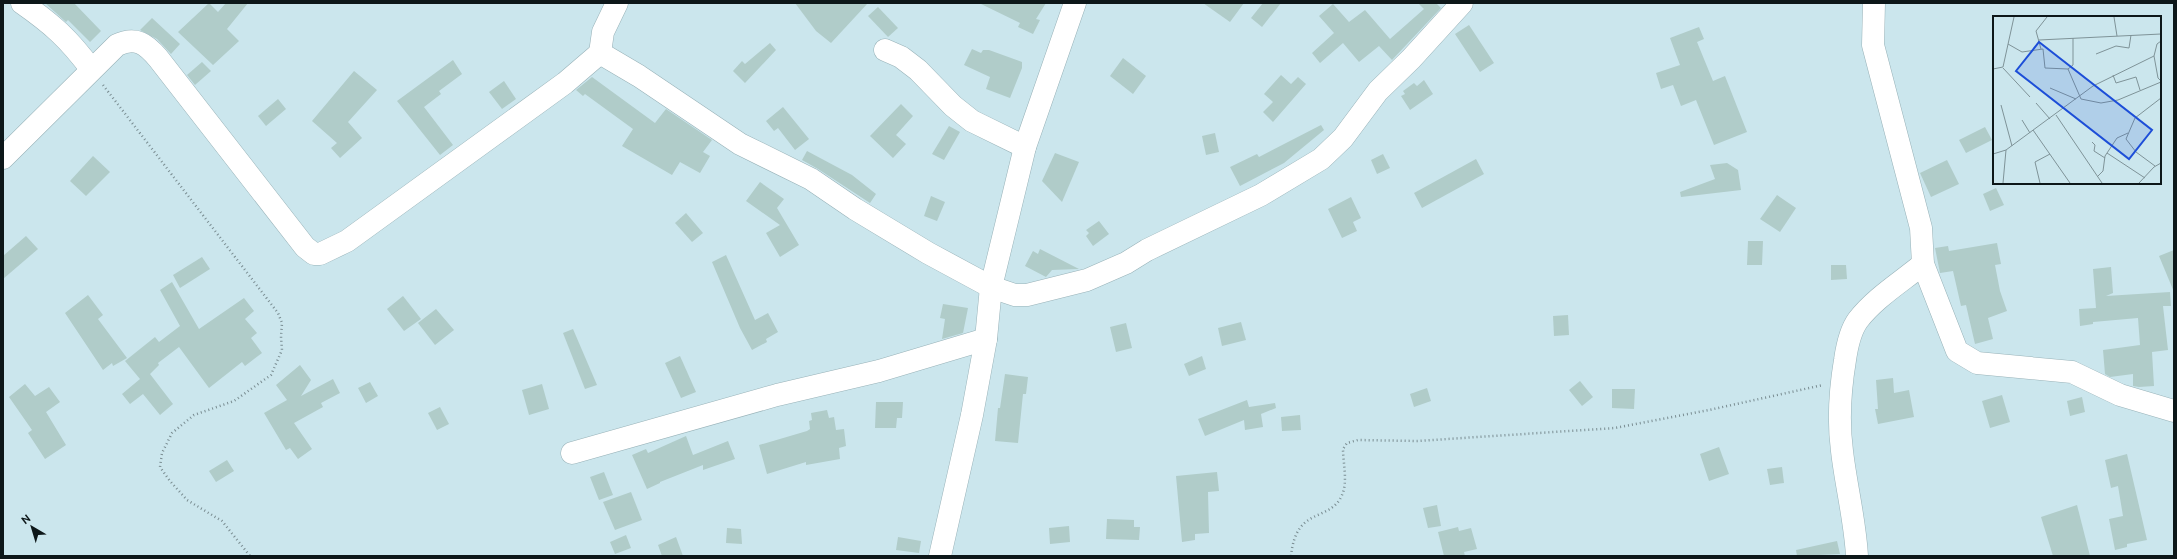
<svg xmlns="http://www.w3.org/2000/svg" width="2177" height="559" font-family="Ubuntu,sans-serif">
	<style>
		.building { fill: #b0ccc9 }
		.lines { fill: none; stroke-linecap: round; stroke-linejoin: round }
		.minor-casing { stroke: #98b2b8; stroke-width: 23 }
		.path { stroke: #7a8d92; stroke-width: 2.5; stroke-dasharray: 1 3; stroke-linecap: butt }
		.minor { stroke: #fff; stroke-width: 22 }
		.inset-road { fill: none; stroke: #7f9398; stroke-width: 1 }
		.view { fill: #1d4ed8; fill-opacity: 0.15; stroke: #1d4ed8; stroke-width: 2 }
		.inset-edge { fill: none; stroke: #0d1719; stroke-width: 2 }
	</style>
	<rect width="100%" height="100%" fill="#cbe6ed"/>
	<g class="building">
		<polygon points="45,3 74,3 101,31 90,42 68,20 66,22"/>
		<polygon points="209,3 218,12 226,3 248,3 227,29 239,41 213,65 178,32"/>
		<polygon points="795,3 868,3 831,43 816,31"/>
		<polygon points="979,3 1046,3 1036,19 1040,20 1033,34 1018,27 1020,23"/>
		<polygon points="1203,3 1244,3 1230,22"/>
		<polygon points="1263,3 1281,3 1262,27 1251,18"/>
		<polygon points="1418,3 1436,3 1441,8 1392,60 1379,46 1359,62 1343,43 1320,63 1312,53 1334,33 1319,16 1333,4 1349,22 1365,10 1390,39 1424,9"/>
		<polygon points="878,7 898,28 888,37 868,16"/>
		<polygon points="152,18 180,44 171,54 157,39 140,30"/>
		<polygon points="1469,25 1494,63 1480,72 1455,34"/>
		<polygon points="1699,27 1704,39 1697,42 1713,81 1725,76 1747,132 1714,145 1696,100 1681,106 1673,85 1661,89 1656,73 1680,65 1670,38"/>
		<polygon points="770,43 776,50 745,83 733,71 742,61 745,64"/>
		<polygon points="972,49 981,53 983,50 989,50 1022,62 1022,68 1010,98 986,89 990,77 964,65"/>
		<polygon points="1123,58 1146,76 1133,94 1110,76"/>
		<polygon points="453,60 462,74 439,91 441,94 424,107 453,145 440,155 397,101"/>
		<polygon points="202,62 211,71 195,85 187,75"/>
		<polygon points="354,71 377,90 348,122 362,138 340,158 331,148 337,143 312,121"/>
		<polygon points="1281,75 1291,84 1298,77 1306,84 1273,122 1263,112 1273,102 1264,94"/>
		<polygon points="592,77 655,123 666,109 712,140 703,152 710,156 700,173 680,162 672,175 622,146 633,129 585,94 583,96 576,90"/>
		<polygon points="1424,80 1433,94 1410,110 1401,96 1405,94 1403,91 1414,83 1417,86"/>
		<polygon points="504,81 516,99 502,109 489,92"/>
		<polygon points="278,99 286,109 266,126 258,116"/>
		<polygon points="901,104 913,116 896,135 906,144 893,158 870,136"/>
		<polygon points="783,107 809,139 795,150 778,128 774,131 766,121"/>
		<polygon points="1321,125 1324,130 1284,163 1240,186 1230,167 1257,154 1259,157"/>
		<polygon points="949,126 960,132 944,160 932,154"/>
		<polygon points="1985,127 1992,140 1966,153 1959,140"/>
		<polygon points="1215,133 1219,152 1206,155 1202,136"/>
		<polygon points="807,151 852,175 876,194 870,203 818,169 802,160"/>
		<polygon points="1055,153 1079,162 1062,202 1042,181"/>
		<polygon points="1383,154 1390,168 1377,174 1371,160"/>
		<polygon points="93,156 110,172 86,196 70,181"/>
		<polygon points="1476,159 1484,174 1422,208 1414,193"/>
		<polygon points="1947,160 1959,184 1931,197 1920,173"/>
		<polygon points="1727,163 1738,170 1741,190 1681,197 1680,192 1715,179 1710,165"/>
		<polygon points="760,182 784,199 777,208 799,245 780,257 766,233 780,225 746,201"/>
		<polygon points="1996,188 2004,205 1990,211 1983,194"/>
		<polygon points="1777,195 1796,208 1780,232 1760,219"/>
		<polygon points="931,196 945,202 937,221 924,216"/>
		<polygon points="1351,197 1361,218 1353,222 1357,231 1342,238 1328,209"/>
		<polygon points="686,213 703,233 692,242 675,223"/>
		<polygon points="1099,221 1109,234 1093,246 1086,236 1089,233 1086,230"/>
		<polygon points="26,236 38,249 3,279 3,256"/>
		<polygon points="1748,241 1763,241 1762,265 1747,265"/>
		<polygon points="1997,243 2001,264 1995,265 2000,291 2007,311 1988,318 1993,339 1975,344 1966,305 1961,306 1953,271 1940,273 1935,248 1948,246 1949,251"/>
		<polygon points="1040,249 1079,269 1052,270 1046,277 1025,266 1033,251 1038,254"/>
		<polygon points="2174,250 2174,292 2159,256"/>
		<polygon points="726,255 755,320 768,313 778,332 766,339 767,342 752,350 740,328 712,262"/>
		<polygon points="202,257 210,269 180,288 173,275"/>
		<polygon points="1831,265 1846,265 1847,279 1831,280"/>
		<polygon points="2111,267 2113,293 2106,296 2170,292 2171,306 2163,306 2168,350 2152,352 2154,386 2139,387 2133,386 2133,374 2110,377 2105,374 2103,350 2140,345 2138,318 2093,322 2093,324 2080,326 2079,309 2096,308 2093,269"/>
		<polygon points="172,282 199,329 244,298 254,311 245,319 257,333 251,338 262,353 245,366 242,362 209,388 179,347 158,363 159,365 150,374 173,404 160,415 143,394 130,404 122,394 140,379 125,361 155,337 159,342 180,326 160,290"/>
		<polygon points="88,295 103,315 98,319 127,358 113,366 112,363 103,370 65,313"/>
		<polygon points="403,296 421,319 404,331 387,309"/>
		<polygon points="943,304 968,308 963,333 942,339 945,319 940,318"/>
		<polygon points="436,309 454,330 435,345 418,323"/>
		<polygon points="1568,315 1569,335 1554,336 1553,316"/>
		<polygon points="1241,322 1246,340 1222,346 1218,328"/>
		<polygon points="1126,323 1132,348 1116,352 1110,327"/>
		<polygon points="573,329 597,385 585,389 563,333"/>
		<polygon points="680,356 696,392 681,398 665,363"/>
		<polygon points="1202,356 1206,369 1189,376 1184,364"/>
		<polygon points="300,365 311,380 301,396 333,379 340,393 321,403 323,407 294,423 312,449 298,459 290,448 286,450 264,413 287,400 276,385"/>
		<polygon points="1005,374 1028,377 1026,394 1023,394 1018,443 995,441 998,408 1000,408"/>
		<polygon points="1893,378 1894,393 1909,390 1914,417 1878,424 1875,409 1878,409 1876,380"/>
		<polygon points="1580,381 1593,397 1582,406 1569,390"/>
		<polygon points="370,382 378,396 366,403 358,388"/>
		<polygon points="25,384 35,396 49,387 60,402 46,412 66,445 45,459 28,433 32,430 9,397"/>
		<polygon points="542,384 549,409 529,415 522,390"/>
		<polygon points="1427,388 1431,401 1414,407 1410,394"/>
		<polygon points="1612,389 1635,389 1634,409 1612,408"/>
		<polygon points="2002,395 2010,422 1990,428 1982,401"/>
		<polygon points="2082,397 2085,412 2070,416 2067,401"/>
		<polygon points="1247,400 1249,407 1275,403 1276,408 1261,414 1263,427 1245,430 1244,420 1205,436 1198,419"/>
		<polygon points="876,402 903,402 902,418 897,418 896,428 875,428"/>
		<polygon points="440,407 449,424 437,430 428,413"/>
		<polygon points="827,410 829,418 834,417 836,430 844,429 846,446 839,448 840,459 806,465 806,462 767,474 759,445 807,431 810,429 809,421 812,420 811,413"/>
		<polygon points="1300,415 1301,430 1282,431 1281,417"/>
		<polygon points="686,436 693,455 728,441 735,459 703,470 703,465 660,482 660,483 647,489 632,455 646,449 648,453"/>
		<polygon points="1719,447 1729,474 1709,481 1700,454"/>
		<polygon points="2127,454 2147,540 2127,544 2127,547 2115,550 2109,519 2123,516 2118,486 2111,488 2105,460"/>
		<polygon points="227,460 234,471 216,482 209,471"/>
		<polygon points="1782,467 1784,483 1770,485 1767,469"/>
		<polygon points="604,472 613,495 599,500 590,477"/>
		<polygon points="1217,472 1219,491 1208,492 1209,533 1195,534 1195,540 1182,542 1176,476"/>
		<polygon points="631,492 642,520 615,530 603,502"/>
		<polygon points="1437,505 1441,526 1428,528 1423,508"/>
		<polygon points="2077,505 2090,556 2053,556 2041,517"/>
		<polygon points="1107,519 1134,520 1134,527 1140,527 1139,540 1106,539"/>
		<polygon points="1069,526 1070,542 1050,544 1049,528"/>
		<polygon points="1458,527 1459,531 1471,528 1477,549 1464,552 1465,556 1444,556 1438,532"/>
		<polygon points="727,528 741,529 742,544 726,543"/>
		<polygon points="626,535 631,548 615,554 610,542"/>
		<polygon points="676,537 683,556 662,556 658,545"/>
		<polygon points="898,537 921,541 919,553 896,550"/>
		<polygon points="1837,541 1840,554 1797,556 1796,550"/>
	</g>
	<g class="lines">
		<g class="minor-casing">
			<g id="minor">
				<path d="M 22,3 C 52,24 69,39 91,69"/>
				<polyline points="617,3 603,32 600,53 639,76 740,144 811,179 855,209 928,253 991,287 1015,295 1027,295 1087,280 1126,263 1147,250 1261,195 1321,159 1343,138 1378,91 1411,59 1462,3"/>
				<polyline points="1874,3 1873,45 1921,228 1923,264 1957,351 1977,363 2072,372 2120,395 2174,411"/>
				<polyline points="885,50 901,57 918,70 953,106 972,121 1025,147"/>
				<path d="M 3,158 L 117,45 C 136,36 146,44 158,58 L 305,247 L 314,254 L 320,254 L 347,241 L 565,83 L 600,53"/>
				<polyline points="572,453 777,395 879,371 986,339"/>
				<polyline points="940,556 972,415 986,339 991,287 1025,147 1075,3"/>
				<path d="M 1857,556 C 1855,520 1846,486 1842,451 C 1838,421 1840,390 1845,360 C 1847,346 1850,331 1858,320 C 1875,298 1901,282 1923,264"/>
			</g>
		</g>
		<g class="path">
			<polyline points="103,85 278,313 282,323 281,337 282,350 271,375 234,401 194,415 172,433 162,453 160,467 170,481 187,500 222,521 250,556"/>
			<path d="M 1291,556 C 1296,505 1330,523 1342,495 C 1348,482 1343,463 1343,449 L 1347,443 L 1358,440 L 1417,441 L 1615,428 L 1709,410 L 1823,385"/>
		</g>
		<use href="#minor" class="minor"/>
	</g>
	<g transform="translate(1993 16)">
		<rect width="168" height="168" fill="#cbe6ed"/>
		<path class="inset-road" d="M 121,1 L 124,20M 80,22 L 80,49 L 75,53 L 88,83 L 108,87 L 125,84 L 168,66M 46,24 L 168,18M 15,28 L 29,36 L 50,33 L 52,52 L 75,53M 48,33 L 43,15 L 54,1M 103,38 L 123,30 L 136,32 L 138,19M 161,40 L 165,62 L 168,65M 10,52 L 37,81M 0,53 L 10,51 L 21,1M 120,59 L 123,67 L 143,61 L 147,74M 57,72 L 83,83M 43,87 L 57,103M 8,89 L 19,130M 63,99 L 109,167M 29,104 L 37,117M 40,114 L 77,167M 99,126 L 102,129 L 101,135 L 112,142M 114,137 L 152,162M 0,138 L 13,134 L 100,70 L 161,40 L 164,28 L 168,25M 162,150 L 143,136 L 133,123 L 142,102 L 168,82M 104,161 L 110,155 L 112,140 L 124,122 L 135,117M 10,167 L 13,134M 47,167 L 42,146 L 57,138M 146,167 L 161,151 L 168,147"/>
		<path class="view" d="M 46,26 L 159,114 L 136,143 L 23,55 Z"/>
		<rect width="168" height="168" class="inset-edge"/>
	</g>
	<rect width="2177" height="559" fill="none" stroke="#0d1719" stroke-width="8"/>
	<g transform="translate(32 527) rotate(322)" stroke="#cbe6ed" stroke-width="3" paint-order="stroke">
	<path d="M0-3L7 15L0 10L-7 15Z" fill="#0d1719"/>
	<text y="-6" font-size="11" font-weight="bold" text-anchor="middle" fill="#0d1719">N</text>
	</g>
</svg>
